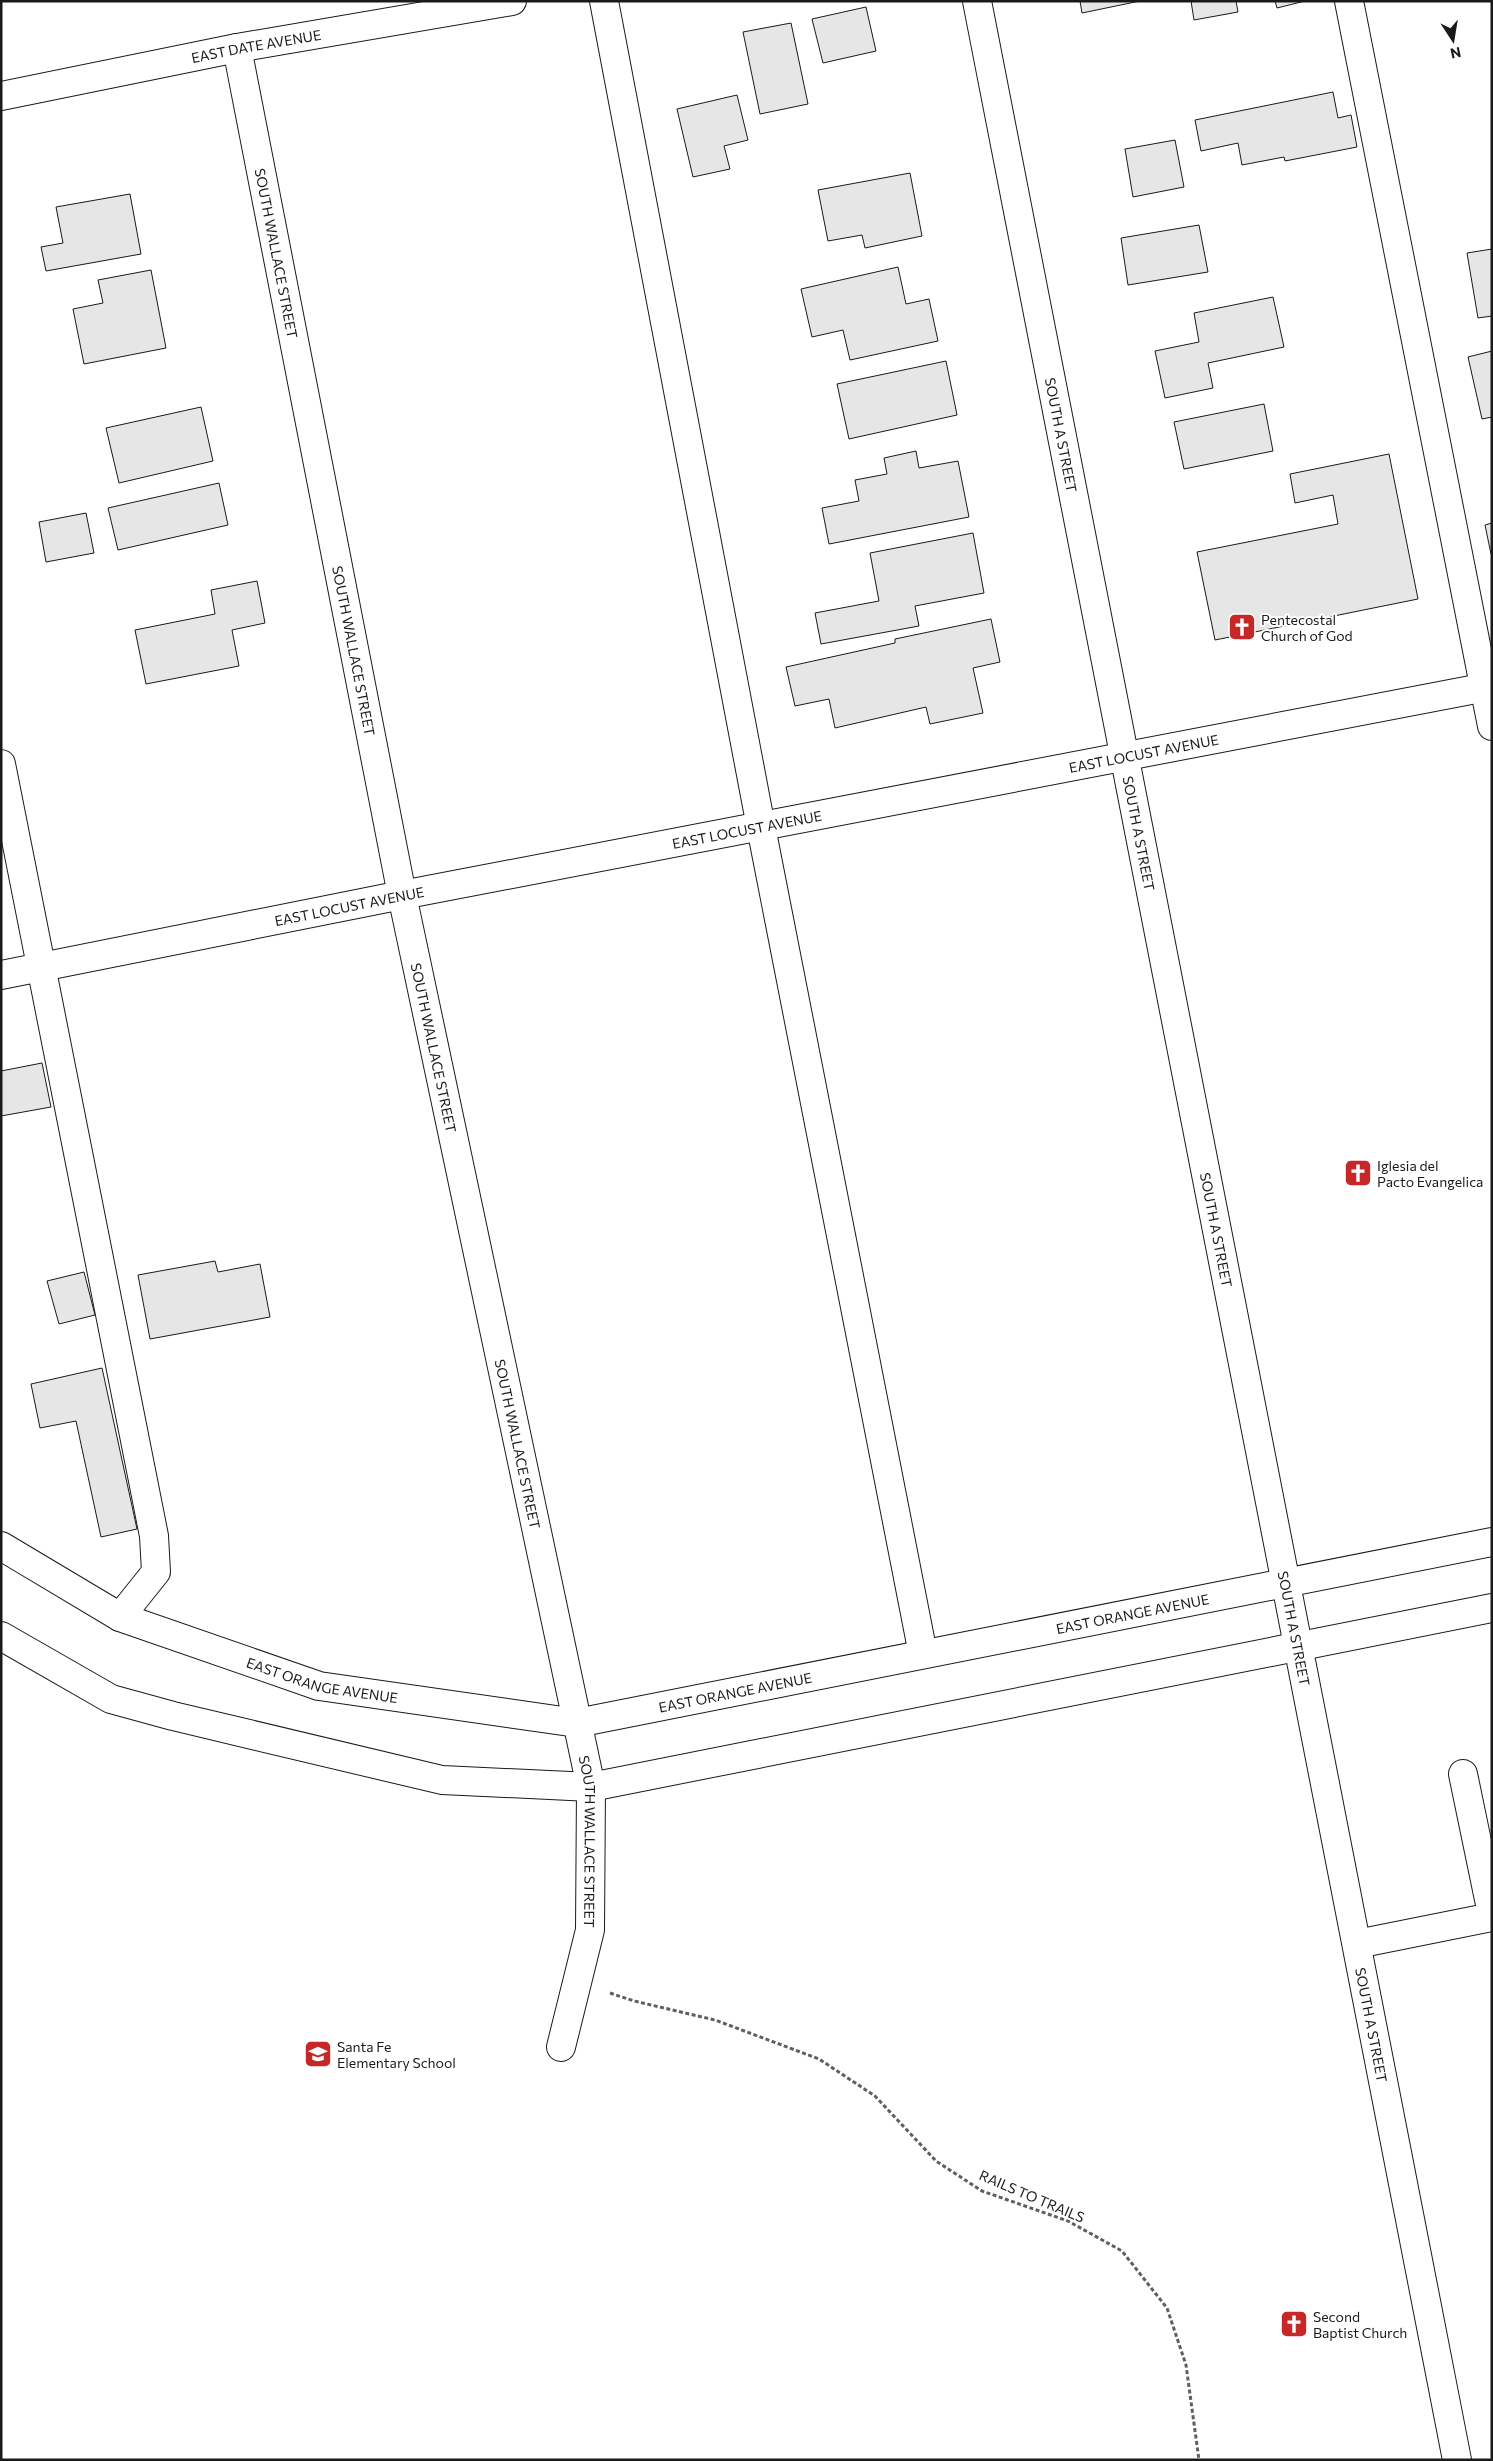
<svg xmlns="http://www.w3.org/2000/svg" width="1493" height="2461" font-family="Commissioner,sans-serif">
	<style>
		.building { fill: #e6e6e6; stroke: #1a1a1a }
		.lines { fill: none; stroke-linecap: round; stroke-linejoin: round }
		.minor-casing { stroke: #1a1a1a; stroke-width: 30 }
		.path { stroke: #5f5f5f; stroke-width: 3; stroke-dasharray: 4 2.5; stroke-linecap: butt }
		.minor { stroke: #fff; stroke-width: 28 }
		.labels { text-anchor: middle; dominant-baseline: central; stroke-width: 4; stroke-linejoin: round; paint-order: stroke }
		.street-label { font-size: 14px; fill: #1a1a1a; stroke: #fff }
		.poi-label { font-size: 14px; fill: #1a1a1a; stroke: #fff; text-anchor: start }
	</style>
	<rect width="100%" height="100%" fill="#fff"/>
	<g class="building">
		<polygon points="1080,1 1140,1 1082,13"/>
		<polygon points="1191,1 1236,1 1238,12 1194,20"/>
		<polygon points="1275,1 1305,1 1277,8"/>
		<polygon points="866,7 876,51 823,63 812,19"/>
		<polygon points="791,23 808,104 760,114 743,32"/>
		<polygon points="1333,92 1338,118 1351,115 1357,147 1285,161 1284,157 1242,165 1238,143 1201,151 1195,120"/>
		<polygon points="737,95 748,140 724,146 730,169 693,177 677,109"/>
		<polygon points="1175,140 1184,187 1133,197 1125,149"/>
		<polygon points="910,173 922,236 865,248 862,235 828,241 818,190"/>
		<polygon points="130,194 141,254 46,271 41,247 63,243 56,207"/>
		<polygon points="1199,225 1208,272 1128,285 1121,238"/>
		<polygon points="1492,249 1492,316 1478,318 1467,253"/>
		<polygon points="898,267 906,304 929,299 938,341 850,360 843,330 812,337 801,289"/>
		<polygon points="151,270 166,348 84,364 73,309 103,303 98,280"/>
		<polygon points="1273,297 1284,347 1208,363 1213,388 1165,398 1155,351 1199,342 1194,313"/>
		<polygon points="1492,351 1492,417 1482,419 1468,357"/>
		<polygon points="946,361 957,415 849,439 837,384"/>
		<polygon points="1264,404 1273,451 1184,469 1174,422"/>
		<polygon points="201,407 213,461 119,483 106,428"/>
		<polygon points="916,451 919,468 958,461 969,517 829,544 822,508 859,501 855,480 887,474 884,458"/>
		<polygon points="1389,454 1418,599 1215,640 1197,552 1338,524 1333,495 1295,503 1290,474"/>
		<polygon points="219,483 228,525 118,550 108,508"/>
		<polygon points="86,513 94,553 46,562 39,522"/>
		<polygon points="1492,523 1492,554 1491,554 1485,525"/>
		<polygon points="973,533 984,593 915,606 919,626 821,644 815,613 879,601 870,553"/>
		<polygon points="257,581 265,623 232,630 239,666 146,684 135,630 215,614 211,590"/>
		<polygon points="991,619 1000,662 973,668 983,713 930,724 926,707 835,728 829,699 795,706 786,667 895,643 895,639"/>
		<polygon points="42,1063 51,1107 1,1116 1,1071"/>
		<polygon points="215,1261 218,1272 260,1264 270,1317 150,1339 138,1275"/>
		<polygon points="84,1272 95,1315 59,1324 47,1281"/>
		<polygon points="102,1368 137,1529 101,1537 76,1421 40,1428 31,1384"/>
	</g>
	<g class="lines">
		<g class="minor-casing">
			<g id="minor">
				<polyline points="604,1 761,827 923,1654"/>
				<path id="s1" d="M 977,1 L 1457,2460"/>
				<polyline points="1349,1 1492,726"/>
				<path id="s2" d="M 237,48 L 402,895 L 591,1787 L 590,1930 L 561,2047"/>
				<path id="s3" d="M 1,96 L 237,48 L 512,1"/>
				<polyline points="1,764 154,1536 156,1572 120,1617"/>
				<path id="s4" d="M 1,975 L 402,895 L 1492,686"/>
				<path id="s5" d="M 1,1546 L 120,1617 L 319,1686 L 577,1723 L 1492,1542"/>
				<polyline points="1,1636 111,1699 173,1716 442,1780 591,1787 1492,1608"/>
				<polyline points="1463,1774 1492,1914"/>
				<polyline points="1357,1944 1492,1917"/>
			</g>
		</g>
		<polyline class="path" points="610,1993 634,2001 715,2020 819,2059 875,2096 936,2161 982,2191 1068,2221 1122,2251 1167,2308 1186,2365 1199,2460"/>
		<use href="#minor" class="minor"/>
	</g>
	<defs>
		<g id="church-square" transform="scale(1.4375)"><rect x="-9" y="-9" width="18" height="18" rx="4" fill="#c62828" stroke="#fff"/><path d="M-1.2-6h2.4v3.5h3.3v2.4h-3.3V6h-2.4V-.1h-3.3v-2.4h3.3Z" fill="#fff"/></g>
		<g id="school-square" transform="scale(1.4375)"><rect x="-9" y="-9" width="18" height="18" rx="4" fill="#c62828" stroke="#fff"/><path d="M0-5L7-2L0 1L-7-2ZM-4 1L0 2.5L4 1V4Q0 6-4 4Z" fill="#fff"/></g>
	</defs>
	<g fill-rule="evenodd">
		<use href="#church-square" x="1242" y="627"/>
		<use href="#church-square" x="1358" y="1173"/>
		<use href="#school-square" x="318" y="2054"/>
		<use href="#church-square" x="1294" y="2324"/>
	</g>
	<g class="labels">
		<g class="street-label">
			<text stroke="none"><textPath href="#s3" startOffset="260">EAST DATE AVENUE</textPath></text>
			<text stroke="none"><textPath href="#s2" startOffset="209">SOUTH WALLACE STREET</textPath></text>
			<text stroke="none"><textPath href="#s1" startOffset="442">SOUTH A STREET</textPath></text>
			<text stroke="none"><textPath href="#s2" startOffset="614">SOUTH WALLACE STREET</textPath></text>
			<text stroke="none"><textPath href="#s4" startOffset="1164">EAST LOCUST AVENUE</textPath></text>
			<text stroke="none"><textPath href="#s4" startOffset="760">EAST LOCUST AVENUE</textPath></text>
			<text stroke="none"><textPath href="#s1" startOffset="848">SOUTH A STREET</textPath></text>
			<text stroke="none"><textPath href="#s4" startOffset="355">EAST LOCUST AVENUE</textPath></text>
			<text stroke="none"><textPath href="#s2" startOffset="1019">SOUTH WALLACE STREET</textPath></text>
			<text stroke="none"><textPath href="#s1" startOffset="1252">SOUTH A STREET</textPath></text>
			<text stroke="none"><textPath href="#s2" startOffset="1424">SOUTH WALLACE STREET</textPath></text>
			<text stroke="none"><textPath href="#s5" startOffset="1176">EAST ORANGE AVENUE</textPath></text>
			<text stroke="none"><textPath href="#s1" startOffset="1658">SOUTH A STREET</textPath></text>
			<text stroke="none"><textPath href="#s5" startOffset="351">EAST ORANGE AVENUE</textPath></text>
			<text stroke="none"><textPath href="#s5" startOffset="771">EAST ORANGE AVENUE</textPath></text>
			<text stroke="none"><textPath href="#s2" startOffset="1829">SOUTH WALLACE STREET</textPath></text>
			<text stroke="none"><textPath href="#s1" startOffset="2062">SOUTH A STREET</textPath></text>
			<text transform="translate(1032 2196) rotate(23)">RAILS TO TRAILS</text>
		</g>
		<g class="poi-label">
			<text x="1261" y="619">Pentecostal<tspan x="1261" dy="16">Church of God</tspan></text>
			<text x="1377" y="1165">Iglesia del<tspan x="1377" dy="16">Pacto Evangelica</tspan></text>
			<text x="337" y="2046">Santa Fe<tspan x="337" dy="16">Elementary School</tspan></text>
			<text x="1313" y="2316">Second<tspan x="1313" dy="16">Baptist Church</tspan></text>
		</g>
	</g>
	<rect width="1493" height="2461" fill="none" stroke="#1a1a1a" stroke-width="5"/>
	<g transform="translate(1453 40) rotate(168)" stroke="#ffffff" stroke-width="4" paint-order="stroke">
	<path d="M0-4L9 19L0 12L-9 19Z" fill="#1a1a1a"/>
	<text y="-8" font-size="14" font-weight="bold" text-anchor="middle" fill="#1a1a1a">N</text>
	</g>
</svg>
